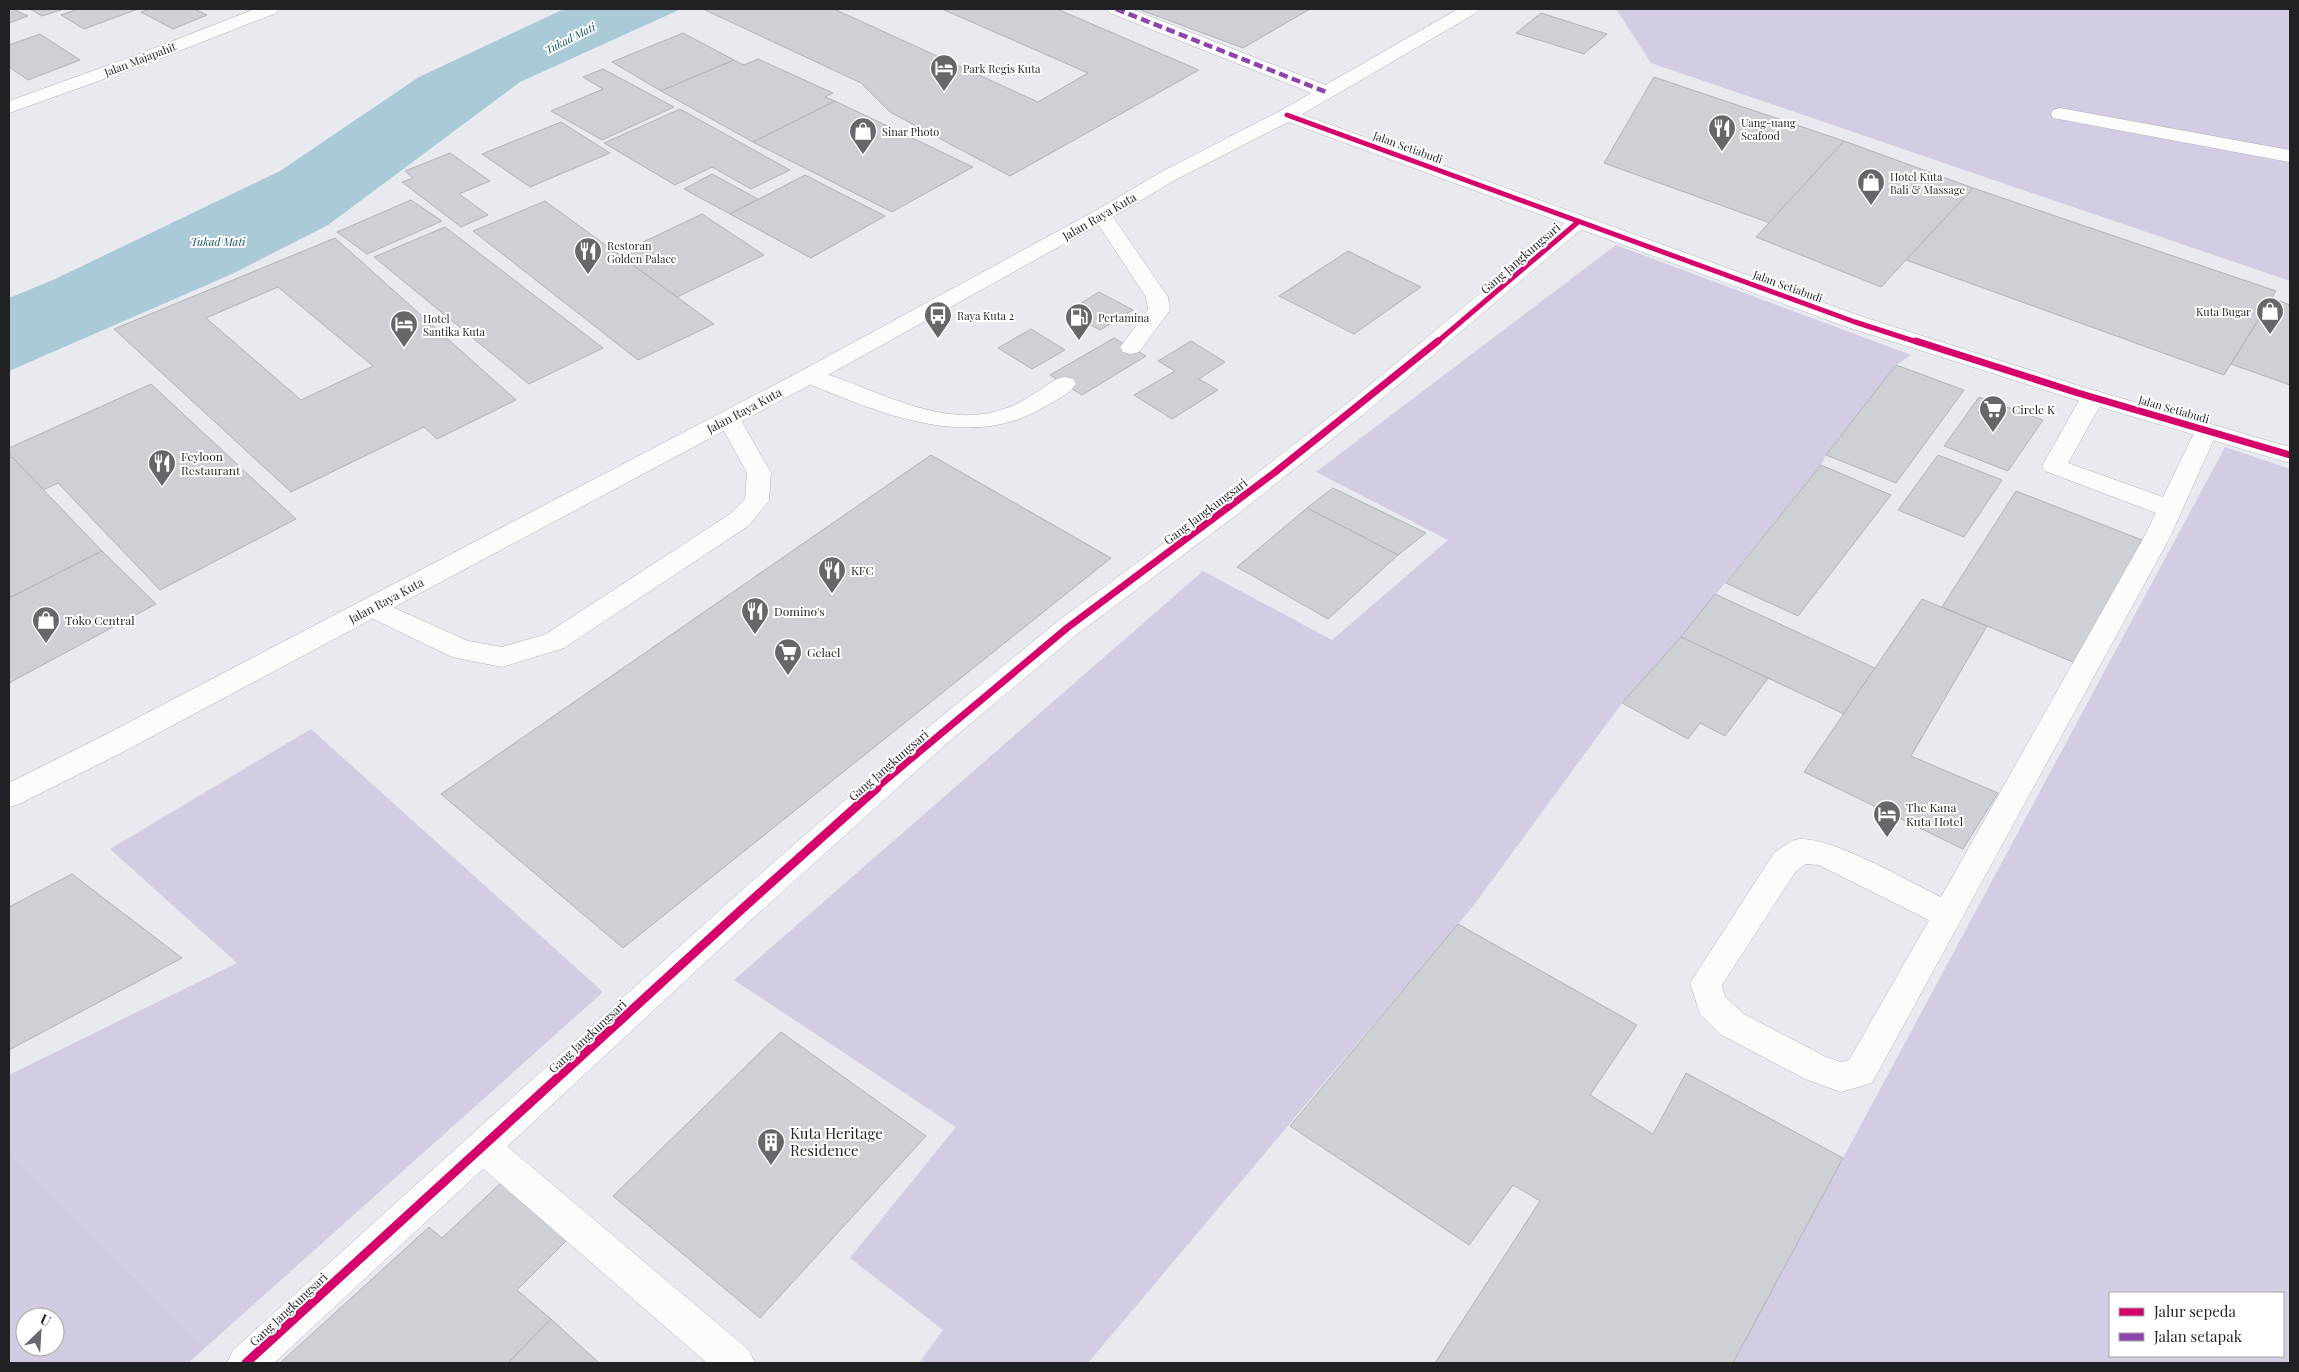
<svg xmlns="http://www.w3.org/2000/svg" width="2299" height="1372" font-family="'Playfair Display',serif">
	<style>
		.green { fill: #d4cce2; fill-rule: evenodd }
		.forest { fill: #d1cae0; fill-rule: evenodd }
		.water { fill: #aacad8 }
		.building { fill: #cdd0d4; stroke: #b1b4b8; fill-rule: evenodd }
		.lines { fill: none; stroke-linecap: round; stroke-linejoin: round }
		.service-casing { stroke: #b2b4b8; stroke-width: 1 }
		.minor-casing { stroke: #b2b4b8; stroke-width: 1 }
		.tertiary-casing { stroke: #b2b4b8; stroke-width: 1 }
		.secondary-casing { stroke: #b2b4b8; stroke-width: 1 }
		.service { fill: #fcfcfd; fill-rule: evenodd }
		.minor { fill: #fcfcfd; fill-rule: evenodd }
		.tertiary { fill: #fcfcfd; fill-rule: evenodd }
		.secondary { fill: #fcfcfd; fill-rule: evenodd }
		.quiet { stroke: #8e44ad; stroke-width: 4.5; stroke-dasharray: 9 4.5; stroke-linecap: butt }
		.cycleway-far2-casing { stroke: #fff; stroke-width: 8 }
		.cycleway-far1-casing { stroke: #fff; stroke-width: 10 }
		.cycleway-casing { stroke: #fff; stroke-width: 12 }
		.cycleway-far2 { stroke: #d6006c; stroke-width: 5 }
		.cycleway-far1 { stroke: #d6006c; stroke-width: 7 }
		.cycleway { stroke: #d6006c; stroke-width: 9 }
		.labels { text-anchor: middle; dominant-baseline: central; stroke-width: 4; stroke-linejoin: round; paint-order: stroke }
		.far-water-label { font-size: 11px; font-style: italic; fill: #135062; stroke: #fff }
		.far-street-label { font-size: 11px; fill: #1f2124; stroke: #fff }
		.far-poi-label { font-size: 11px; fill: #1f2124; stroke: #fff; text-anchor: start }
		.street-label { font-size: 12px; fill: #1f2124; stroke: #fff }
		.poi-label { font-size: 12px; fill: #1f2124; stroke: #fff; text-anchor: start }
		.near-poi-label { font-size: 15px; fill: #1f2124; stroke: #fff; text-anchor: start }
	</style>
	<rect width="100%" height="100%" fill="#e8eaf0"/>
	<g class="green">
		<polygon points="1616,9 2290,9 2290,281 1651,63"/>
		<polygon points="1616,245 1911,355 1896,365 1826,455 1821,465 1681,637 1622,703 1474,905 1088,1363 919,1363 943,1330 850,1258 956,1127 734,980 1203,571 1332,640 1448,540 1316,472"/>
		<path d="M 2225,447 L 2290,469 L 2290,1363 L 1733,1363 ZM 2110,1293 L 2283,1293 L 2283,1356 L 2110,1356 Z"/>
		<polygon points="311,729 603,992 206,1347 9,1153 9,1075 237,963 110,849"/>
	</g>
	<path class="forest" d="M 9,1153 L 206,1347 L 188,1363 L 9,1363 ZM 25,1317 L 55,1317 L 55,1347 L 25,1347 Z"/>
	<polygon class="water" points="564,9 681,9 520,82 328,225 232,274 9,371 9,298 53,280 280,171 419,77"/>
	<g class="building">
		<polygon points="9,9 13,9 28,16 9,23"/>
		<polygon points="30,9 64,9 42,16"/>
		<polygon points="78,9 138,9 84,29 61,15"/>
		<polygon points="149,9 194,9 207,15 173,29 141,12"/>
		<polygon points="703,9 834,9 1038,102 1088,73 942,9 1057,9 1199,70 1010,176 890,112 861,83"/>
		<polygon points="1138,9 1310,9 1243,48"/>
		<polygon points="1541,13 1607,34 1584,54 1516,33"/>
		<polygon points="683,33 734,60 661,91 612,62"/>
		<polygon points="40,34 80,60 28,80 9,67 9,45"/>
		<polygon points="758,59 833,93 825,97 835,101 753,142 661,91 734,60 744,65"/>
		<polygon points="603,69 674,107 602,140 551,111 603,89 583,77"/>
		<polygon points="1654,77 1844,141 1770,223 1604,163"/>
		<polygon points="835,101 973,167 892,212 753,142"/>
		<polygon points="680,109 790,170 751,189 712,167 675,185 604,143"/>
		<polygon points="561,122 610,153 530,187 482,154"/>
		<polygon points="1844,141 1973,188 1881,287 1756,237"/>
		<polygon points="450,153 490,181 459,194 488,215 461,227 402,182 413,178 405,171"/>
		<polygon points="712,174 758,199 730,214 684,189"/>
		<polygon points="805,175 885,216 811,258 730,214"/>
		<polygon points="1973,188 2276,291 2224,375 1906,260"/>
		<polygon points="411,200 442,221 367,254 337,232"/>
		<polygon points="545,201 677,297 714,324 638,360 473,231"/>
		<polygon points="702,214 764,255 677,297 618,254"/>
		<polygon points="445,227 603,348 529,384 374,257"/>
		<path d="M 335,238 L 516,400 L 437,439 L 424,427 L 291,492 L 114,329 ZM 278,287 L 373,366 L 301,400 L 206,318 Z"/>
		<polygon points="1348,251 1421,287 1354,334 1279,296"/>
		<polygon points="1099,292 1133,310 1100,330 1067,312"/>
		<polygon points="2272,298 2290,305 2290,385 2231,364"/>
		<polygon points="1031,329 1065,350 1032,369 998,348"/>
		<polygon points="1114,338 1146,356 1082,395 1050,375"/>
		<polygon points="1191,341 1225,362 1199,379 1218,390 1172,419 1134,395 1175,371 1158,361"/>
		<polygon points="1896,365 1964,390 1896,483 1826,455"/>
		<polygon points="151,384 296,519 160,590 58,483 43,490 9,454 9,448"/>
		<polygon points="1979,397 2043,420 2008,471 1944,446"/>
		<polygon points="931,455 1111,558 623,948 441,794"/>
		<polygon points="1938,455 2002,480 1964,537 1898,510"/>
		<polygon points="12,457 102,551 9,598 9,458"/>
		<polygon points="1821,465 1891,495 1798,616 1726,583"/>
		<polygon points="1333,488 1426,533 1398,555 1307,508"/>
		<polygon points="2016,491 2142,540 2075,663 1942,607"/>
		<polygon points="1307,508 1398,555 1328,619 1237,567"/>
		<polygon points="102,551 156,604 9,683 9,598"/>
		<polygon points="1715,594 1875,668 1844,714 1681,637"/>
		<polygon points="1922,599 1987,626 1911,756 1998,793 1963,849 1804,772"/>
		<polygon points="1681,637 1768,678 1725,736 1700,723 1688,739 1622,703"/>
		<polygon points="72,874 182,958 9,1050 9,907"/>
		<polygon points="1458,924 1637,1025 1590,1095 1653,1134 1686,1073 1843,1158 1733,1363 1435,1363 1540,1201 1513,1185 1469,1245 1290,1126"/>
		<polygon points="781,1032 926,1136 760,1318 613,1196"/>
		<polygon points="503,1181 569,1238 517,1290 551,1319 508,1363 280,1363 429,1227 442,1238"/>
		<polygon points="551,1319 599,1363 508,1363"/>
	</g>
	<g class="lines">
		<g class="service-casing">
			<g id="service">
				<polygon points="2060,108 2290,150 2290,162 2053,118 2051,114 2053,110"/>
				<polygon points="1102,209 1109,211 1168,297 1170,310 1139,352 1131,354 1123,352 1120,347 1148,310 1146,297 1092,215 1095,211"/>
				<path d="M 809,369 C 869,384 940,432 1004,409 C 1023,403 1040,389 1057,379 L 1065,377 L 1073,379 L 1076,384 C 1070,394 1056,400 1046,406 C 968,454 877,411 801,381 L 798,376 L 801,371 Z"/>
				<path d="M 2093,390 L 2101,392 L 2105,397 L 2068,463 L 2163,497 L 2198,425 L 2206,423 L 2214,425 L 2218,430 L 2170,537 L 1872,1083 L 1841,1092 L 1805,1079 L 1720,1034 L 1700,1014 L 1690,983 L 1774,853 C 1782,848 1791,839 1801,839 C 1837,839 1907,881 1941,897 L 2144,537 L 2156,513 L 2045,471 L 2042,466 L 2081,397 L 2085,392 ZM 1805,864 L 1819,865 L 1929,920 L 1849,1060 L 1841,1062 L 1826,1057 L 1744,1014 L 1725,997 L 1722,985 L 1796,871 Z"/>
				<polygon points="729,411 737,413 771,473 769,501 748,526 564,648 502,667 452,657 363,614 359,607 363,600 372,598 468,641 502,647 546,634 730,514 745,499 747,473 717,418 721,413"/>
				<polygon points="484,1132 496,1137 749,1350 755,1363 707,1363 472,1159 467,1148 472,1137"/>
			</g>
		</g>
		<g class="minor-casing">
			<g id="minor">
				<polygon points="1107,9 1131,9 1333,88 1335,92 1333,96 1326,98 1319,96 1110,13"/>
				<polygon points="1578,216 1585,218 1588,222 1585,226 1371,408 1239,513 1076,635 945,745 753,918 274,1363 227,1363 233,1350 731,900 925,730 1058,621 1221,501 1354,398 1571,218"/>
			</g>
		</g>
		<g class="tertiary-casing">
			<g id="tertiary">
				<polygon points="255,9 279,9 276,13 146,64 9,113 9,101 134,56"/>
				<polygon points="1287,109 1863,317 2086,388 2290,447 2290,463 2070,398 1847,327 1280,119 1278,115 1280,111"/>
			</g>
		</g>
		<g class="secondary-casing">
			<polygon id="secondary" points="1458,9 1479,9 1476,13 1294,119 1177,179 1109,219 817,381 121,753 19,804 9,807 9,783 101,737 801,371 1095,211 1163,171 1280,111"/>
		</g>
		<use href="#service" class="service"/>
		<use href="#minor" class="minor"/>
		<use href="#tertiary" class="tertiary"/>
		<use href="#secondary" class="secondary"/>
		<polyline class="quiet" points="1116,9 1326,92"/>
		<g class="cycleway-far2-casing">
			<g id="cycleway-far2">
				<polyline points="1287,115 1855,322 1920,343"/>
				<polyline points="1436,343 1578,222"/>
			</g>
		</g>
		<g class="cycleway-far1-casing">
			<g id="cycleway-far1">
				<polyline points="1916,341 2078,393 2290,455"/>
				<polyline points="875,789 1067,628 1274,473 1438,341"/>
			</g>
		</g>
		<g class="cycleway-casing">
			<polyline id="cycleway" points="246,1363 742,909 877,788"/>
		</g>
		<use href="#cycleway-far2" class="cycleway-far2"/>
		<use href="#cycleway-far1" class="cycleway-far1"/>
		<use href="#cycleway" class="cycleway"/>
	</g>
	<defs>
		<g id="hotel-pin" transform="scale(1.4375)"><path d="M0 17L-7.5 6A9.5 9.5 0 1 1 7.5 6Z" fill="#65676b" stroke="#fff"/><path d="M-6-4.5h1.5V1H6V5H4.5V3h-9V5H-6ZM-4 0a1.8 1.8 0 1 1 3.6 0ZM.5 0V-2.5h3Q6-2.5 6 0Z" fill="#fff"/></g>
		<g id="restaurant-pin" transform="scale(1.4375)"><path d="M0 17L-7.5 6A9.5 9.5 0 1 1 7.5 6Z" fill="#65676b" stroke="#fff"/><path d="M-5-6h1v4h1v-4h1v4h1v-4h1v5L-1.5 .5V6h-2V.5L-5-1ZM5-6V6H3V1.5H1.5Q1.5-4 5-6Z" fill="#fff"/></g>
		<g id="shop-pin" transform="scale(1.4375)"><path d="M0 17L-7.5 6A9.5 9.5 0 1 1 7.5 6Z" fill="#65676b" stroke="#fff"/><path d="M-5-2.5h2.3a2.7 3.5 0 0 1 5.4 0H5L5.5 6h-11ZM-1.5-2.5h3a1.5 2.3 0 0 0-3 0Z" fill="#fff"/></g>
		<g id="bus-pin" transform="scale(1.4375)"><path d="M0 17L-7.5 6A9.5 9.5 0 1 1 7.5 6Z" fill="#65676b" stroke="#fff"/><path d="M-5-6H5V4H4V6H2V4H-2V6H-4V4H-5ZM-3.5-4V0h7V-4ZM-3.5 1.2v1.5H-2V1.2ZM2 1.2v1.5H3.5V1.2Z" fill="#fff"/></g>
		<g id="fuel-pin" transform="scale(1.4375)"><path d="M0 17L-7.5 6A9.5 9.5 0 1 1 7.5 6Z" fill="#65676b" stroke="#fff"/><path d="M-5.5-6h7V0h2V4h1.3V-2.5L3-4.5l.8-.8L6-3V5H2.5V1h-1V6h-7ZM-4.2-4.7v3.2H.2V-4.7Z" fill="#fff"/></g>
		<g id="supermarket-pin" transform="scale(1.4375)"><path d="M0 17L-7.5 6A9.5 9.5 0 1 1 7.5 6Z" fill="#65676b" stroke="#fff"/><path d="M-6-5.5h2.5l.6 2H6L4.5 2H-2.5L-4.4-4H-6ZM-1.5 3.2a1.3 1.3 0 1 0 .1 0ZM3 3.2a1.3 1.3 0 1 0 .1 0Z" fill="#fff"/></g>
		<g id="building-pin" transform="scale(1.4375)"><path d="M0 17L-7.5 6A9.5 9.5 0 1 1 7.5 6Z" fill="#65676b" stroke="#fff"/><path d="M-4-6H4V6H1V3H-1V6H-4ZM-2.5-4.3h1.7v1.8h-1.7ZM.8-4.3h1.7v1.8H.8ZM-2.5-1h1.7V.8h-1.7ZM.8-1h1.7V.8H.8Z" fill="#fff"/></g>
	</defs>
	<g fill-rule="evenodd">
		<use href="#hotel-pin" x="944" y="68"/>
		<use href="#restaurant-pin" x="1722" y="128"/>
		<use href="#shop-pin" x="863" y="131"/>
		<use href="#shop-pin" x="1871" y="182"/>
		<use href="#restaurant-pin" x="588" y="251"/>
		<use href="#shop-pin" x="2270" y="311"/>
		<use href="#bus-pin" x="938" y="315"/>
		<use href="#fuel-pin" x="1079" y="317"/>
		<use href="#hotel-pin" x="404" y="324"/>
		<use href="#supermarket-pin" x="1993" y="409"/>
		<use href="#restaurant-pin" x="162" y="463"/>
		<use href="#restaurant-pin" x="832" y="570"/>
		<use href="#restaurant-pin" x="755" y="611"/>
		<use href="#shop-pin" x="46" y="620"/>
		<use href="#supermarket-pin" x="788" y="652"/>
		<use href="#hotel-pin" x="1887" y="814"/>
		<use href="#building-pin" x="771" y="1142"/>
	</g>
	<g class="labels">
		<g class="far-water-label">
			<text transform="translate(570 38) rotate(-27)">Tukad Mati</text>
			<text x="218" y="241">Tukad Mati</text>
		</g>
		<g class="far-street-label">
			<text transform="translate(140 59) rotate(-21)">Jalan Majapahit</text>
			<text transform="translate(1408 147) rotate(20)">Jalan Setiabudi</text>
			<text transform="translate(1788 286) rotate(20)">Jalan Setiabudi</text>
			<text transform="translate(2174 409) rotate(16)">Jalan Setiabudi</text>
		</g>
		<g class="far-poi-label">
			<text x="963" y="68">Park Regis Kuta</text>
			<text x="1741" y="122">Uang-uang<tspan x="1741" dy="13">Seafood</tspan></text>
			<text x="882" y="131">Sinar Photo</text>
			<text x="1890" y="176">Hotel Kuta<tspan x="1890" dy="13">Bali &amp; Massage</tspan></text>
			<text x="607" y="245">Restoran<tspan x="607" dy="13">Golden Palace</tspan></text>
			<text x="2251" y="311" text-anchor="end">Kuta Bugar</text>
			<text x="957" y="315">Raya Kuta 2</text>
			<text x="1098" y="317">Pertamina</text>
			<text x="423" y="318">Hotel<tspan x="423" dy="13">Santika Kuta</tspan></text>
		</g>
		<g class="street-label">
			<text transform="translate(1099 216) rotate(-30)">Jalan Raya Kuta</text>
			<text transform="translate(1520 258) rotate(-41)">Gang Jangkungsari</text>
			<text transform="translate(744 410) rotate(-28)">Jalan Raya Kuta</text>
			<text transform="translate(1205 511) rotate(-37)">Gang Jangkungsari</text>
			<text transform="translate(386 600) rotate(-28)">Jalan Raya Kuta</text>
			<text transform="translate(888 765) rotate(-41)">Gang Jangkungsari</text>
			<text transform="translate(587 1036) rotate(-43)">Gang Jangkungsari</text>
			<text transform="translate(288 1309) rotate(-43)">Gang Jangkungsari</text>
		</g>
		<g class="poi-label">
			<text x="2012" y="409">Circle K</text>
			<text x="181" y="456">Feyloon<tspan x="181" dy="14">Restaurant</tspan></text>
			<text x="851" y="570">KFC</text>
			<text x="774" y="611">Domino's</text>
			<text x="65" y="620">Toko Central</text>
			<text x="807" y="652">Gelael</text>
			<text x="1906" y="807">The Kana<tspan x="1906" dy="14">Kuta Hotel</tspan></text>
		</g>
		<g class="near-poi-label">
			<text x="790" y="1133">Kuta Heritage<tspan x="790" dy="17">Residence</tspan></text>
		</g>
	</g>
	<rect width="2299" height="1372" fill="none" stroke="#1f2124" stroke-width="20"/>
	<rect x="2109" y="1292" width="175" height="65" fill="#ffffff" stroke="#a5a6a7"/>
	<rect x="2119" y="1308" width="25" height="8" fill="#d6006c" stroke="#a5a6a7"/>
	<text x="2154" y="1317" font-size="15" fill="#1f2124">Jalur sepeda</text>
	<rect x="2119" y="1333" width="25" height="8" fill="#8e44ad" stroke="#a5a6a7"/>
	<text x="2154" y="1342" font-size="15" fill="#1f2124">Jalan setapak</text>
	<g transform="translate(40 1332) rotate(25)"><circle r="24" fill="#ffffff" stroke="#a5a6a7"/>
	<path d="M0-4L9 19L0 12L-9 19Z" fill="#65676b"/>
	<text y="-8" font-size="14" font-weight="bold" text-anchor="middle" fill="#1f2124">U</text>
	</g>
</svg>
